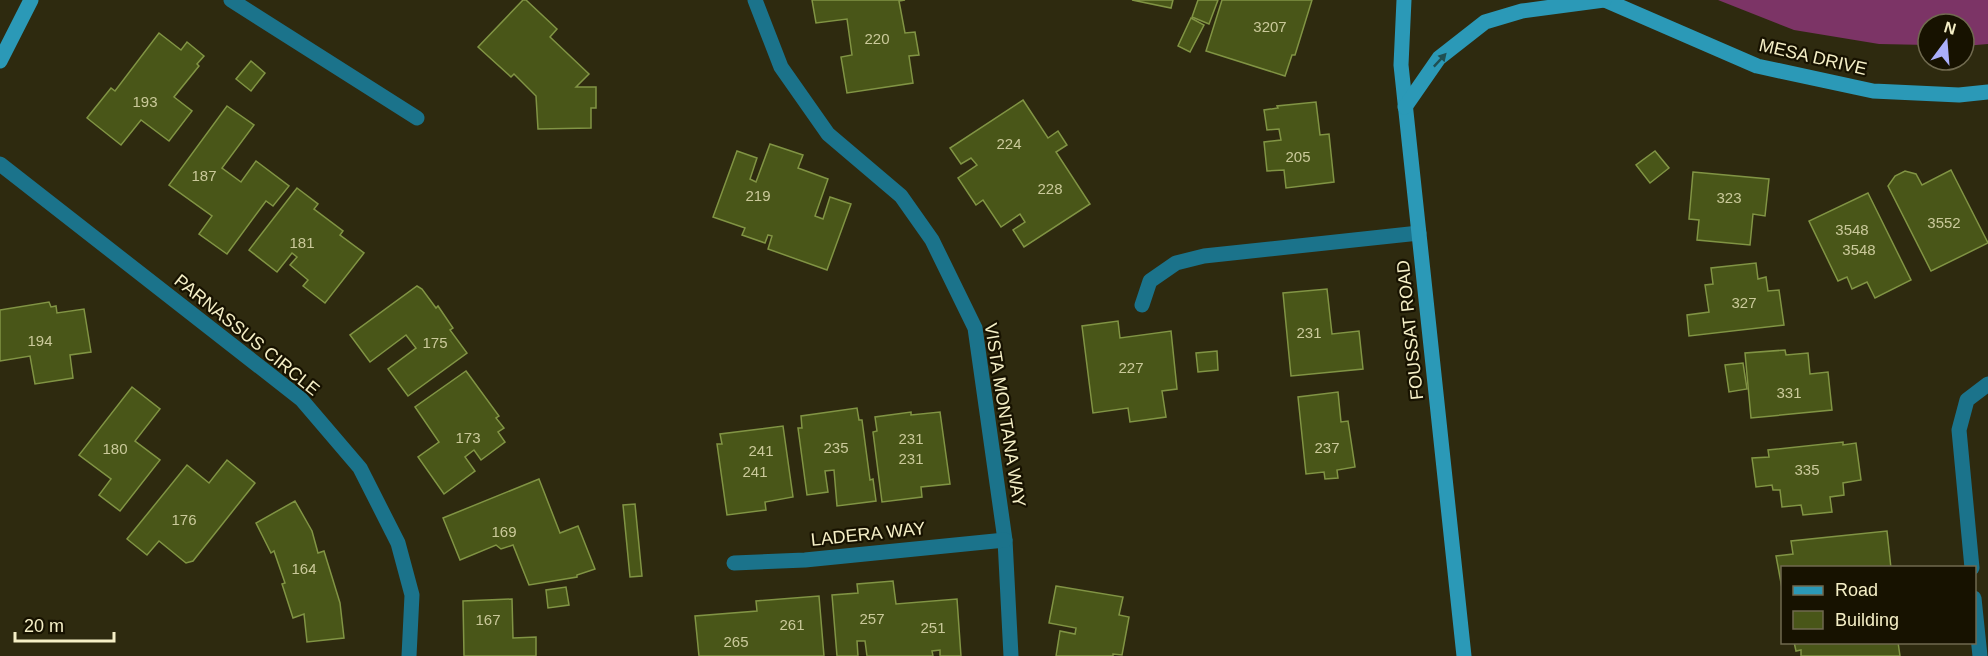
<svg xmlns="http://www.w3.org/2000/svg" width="1988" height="656" font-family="Arial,sans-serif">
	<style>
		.grass { fill: #7c3466 }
		.building { fill: #495618; stroke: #819444; stroke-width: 1.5 }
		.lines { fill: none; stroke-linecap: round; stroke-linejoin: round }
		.lane { stroke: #1b738b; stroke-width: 15 }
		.street { stroke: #1b738b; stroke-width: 15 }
		.secondary { stroke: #2b99b7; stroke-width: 15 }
		.oneway { fill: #204f52 }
		.labels { text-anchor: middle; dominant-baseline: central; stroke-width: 4.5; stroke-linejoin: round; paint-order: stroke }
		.number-label { font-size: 15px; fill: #cac99a }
		.street-label { font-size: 18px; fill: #f5efc6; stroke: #171200 }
	</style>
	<rect width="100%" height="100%" fill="#2e2a0f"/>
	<polygon class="grass" points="1718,0 1988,0 1988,44 1964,46 1964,24 1928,24 1928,45 1879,44 1794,30"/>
	<g class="building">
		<polygon points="523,0 526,0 557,29 550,37 589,74 576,87 596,87 596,108 591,108 591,128 538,129 536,96 514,74 511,77 478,47"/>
		<polygon points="812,0 905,0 899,1 905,33 915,32 919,55 909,56 913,83 847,93 841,57 852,55 847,19 816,23"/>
		<polygon points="1132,0 1173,0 1171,8"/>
		<polygon points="1198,0 1218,0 1209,24 1192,17"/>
		<polygon points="1222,0 1312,0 1295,55 1292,55 1285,76 1206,51"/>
		<polygon points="1191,18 1204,25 1190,52 1178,46"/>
		<polygon points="159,33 181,50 187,42 204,56 197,64 199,66 174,97 192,111 169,141 141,120 121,145 87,118 111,88 115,91"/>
		<polygon points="251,61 265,73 251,91 236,79"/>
		<polygon points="1023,100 1048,138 1058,131 1067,145 1056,152 1090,204 1024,247 1013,230 1025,222 1020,214 1001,227 983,200 976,205 958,178 977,165 971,158 961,164 950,148"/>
		<polygon points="1316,102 1320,135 1329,134 1334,182 1286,188 1284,170 1267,171 1264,142 1281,140 1279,129 1267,130 1264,110 1278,108 1277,106"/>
		<polygon points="227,106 254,125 222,168 241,182 256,161 289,186 273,206 266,201 227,254 199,234 212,216 169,185"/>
		<polygon points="770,144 803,155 798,168 828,179 815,216 823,219 830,197 851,204 827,270 768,249 772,236 768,235 765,243 742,235 745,228 713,217 737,151 757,158 750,179 756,182"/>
		<polygon points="1655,151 1669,168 1650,183 1636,165"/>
		<polygon points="1951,170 1988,243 1931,271 1888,186 1895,176 1905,171 1916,174 1922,185"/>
		<polygon points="1693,172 1769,179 1765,216 1753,214 1750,245 1697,240 1699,220 1689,219"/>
		<polygon points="297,188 318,204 314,209 343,231 340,235 364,253 325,303 303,286 308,280 290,265 297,257 292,253 277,272 249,250"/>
		<polygon points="1868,193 1911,280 1875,298 1867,282 1852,289 1847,277 1838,281 1809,221"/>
		<polygon points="1756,263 1758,279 1766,277 1768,291 1779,290 1784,325 1689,336 1687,315 1709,312 1705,285 1713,284 1711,268"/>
		<polygon points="417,286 422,289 436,308 438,306 453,328 450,330 467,353 408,396 388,369 416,348 406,335 370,362 350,335"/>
		<polygon points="1327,289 1332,334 1359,331 1363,369 1291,376 1283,293"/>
		<polygon points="49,302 51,307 56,306 57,313 84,309 91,352 70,355 73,378 35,384 30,356 0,361 0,310"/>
		<polygon points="1118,321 1120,338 1171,331 1177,389 1162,391 1166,417 1130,422 1128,408 1093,413 1082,326"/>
		<polygon points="1785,350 1786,355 1808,353 1810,374 1828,372 1832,410 1751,418 1745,353"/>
		<polygon points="1217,351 1218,370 1198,372 1196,353"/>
		<polygon points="1743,363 1747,389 1729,392 1725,365"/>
		<polygon points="466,371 499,416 496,418 504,428 498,432 505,442 481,460 474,450 465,457 475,471 444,494 418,457 439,442 415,407"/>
		<polygon points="132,387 160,409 135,441 160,460 120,511 99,495 111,479 79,455"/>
		<polygon points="1338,392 1341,422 1348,421 1355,467 1337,470 1338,478 1325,479 1324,472 1306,474 1298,397"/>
		<polygon points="857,408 859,420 862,420 870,480 873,479 876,501 837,506 834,470 825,471 828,492 807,495 798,428 802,428 801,416"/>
		<polygon points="911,412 911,415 940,412 950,484 921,487 922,497 882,502 873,432 877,431 875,417"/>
		<polygon points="783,426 793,497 765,502 766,510 727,515 717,444 722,444 720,434"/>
		<polygon points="1843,442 1843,445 1856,443 1861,480 1843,483 1844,495 1830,497 1832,512 1803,515 1801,505 1782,507 1780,490 1773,490 1772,485 1756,487 1752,458 1769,457 1768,450"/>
		<polygon points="227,460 255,483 193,561 186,563 159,541 147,555 127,539 187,465 209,483"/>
		<polygon points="539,479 560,533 578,526 595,569 577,575 577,577 529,585 513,545 501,549 496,545 460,560 443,518"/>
		<polygon points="295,501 312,531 318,553 324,551 340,603 344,638 307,642 304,614 293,618 282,584 285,583 274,551 271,553 256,523"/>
		<polygon points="635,504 642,576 630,577 623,505"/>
		<polygon points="1887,531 1891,568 1782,568 1782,588 1776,556 1793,554 1791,541"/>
		<polygon points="893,581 896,604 957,599 961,656 940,656 940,650 932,651 933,656 867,656 865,641 857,641 858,656 837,656 832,595 858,593 857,584"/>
		<polygon points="1056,586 1123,597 1119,615 1129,617 1122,655 1113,654 1113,656 1056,656 1060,631 1075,634 1076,628 1049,623"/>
		<polygon points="566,587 569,605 548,608 546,590"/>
		<polygon points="819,596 824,656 699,656 695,616 757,611 756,601"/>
		<polygon points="512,599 513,638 536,637 536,656 464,656 463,601"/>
		<polygon points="1794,642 1898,642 1900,656 1801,656 1801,650 1796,651"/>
	</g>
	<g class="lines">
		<polyline class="lane" points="1142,305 1150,281 1176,263 1204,256 1419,233"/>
		<g class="street">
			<polyline points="231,0 417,118"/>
			<polyline points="755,0 781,67 828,134 901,196 932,240 975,328 1005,540 1011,656"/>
			<polyline points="0,164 301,399 360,468 398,543 412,595 409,656"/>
			<polyline points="734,563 805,560 1005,540"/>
			<polyline points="1972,568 1959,430 1967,400 1988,384"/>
			<polyline points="1974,598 1980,656"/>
		</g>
		<g class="secondary">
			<polyline points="1404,0 1401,65 1464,656"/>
			<polyline points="1605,0 1757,66 1873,91 1959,95 1988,92"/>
			<polyline points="0,61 31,0"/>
			<polyline points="1405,107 1439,58 1485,22 1522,11 1604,0"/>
		</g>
	</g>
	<defs><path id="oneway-solid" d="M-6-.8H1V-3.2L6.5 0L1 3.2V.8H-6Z" transform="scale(1.5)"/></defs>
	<use class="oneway" href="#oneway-solid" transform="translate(1440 60) rotate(-47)"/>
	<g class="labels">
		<g class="number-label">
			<text x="1270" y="26">3207</text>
			<text x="877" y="38">220</text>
			<text x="145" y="101">193</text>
			<text x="1009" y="143">224</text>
			<text x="1298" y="156">205</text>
			<text x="204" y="175">187</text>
			<text x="1050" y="188">228</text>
			<text x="758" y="195">219</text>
			<text x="1729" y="197">323</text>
			<text x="1944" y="222">3552</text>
			<text x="1852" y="229">3548</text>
			<text x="302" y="242">181</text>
			<text x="1859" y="249">3548</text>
			<text x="1744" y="302">327</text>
			<text x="1309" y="332">231</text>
			<text x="40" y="340">194</text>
			<text x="435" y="342">175</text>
			<text x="1131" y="367">227</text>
			<text x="1789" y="392">331</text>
			<text x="468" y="437">173</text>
			<text x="911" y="438">231</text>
			<text x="836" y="447">235</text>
			<text x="1327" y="447">237</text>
			<text x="115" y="448">180</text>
			<text x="761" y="450">241</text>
			<text x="911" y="458">231</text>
			<text x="1807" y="469">335</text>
			<text x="755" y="471">241</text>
			<text x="184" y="519">176</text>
			<text x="504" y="531">169</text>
			<text x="304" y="568">164</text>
			<text x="872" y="618">257</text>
			<text x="488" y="619">167</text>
			<text x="792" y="624">261</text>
			<text x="933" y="627">251</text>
			<text x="736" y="641">265</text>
		</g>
		<g class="street-label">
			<text transform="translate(1813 57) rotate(13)">MESA DRIVE</text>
			<text transform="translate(1410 330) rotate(-96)">FOUSSAT ROAD</text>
			<text transform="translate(247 335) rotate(39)">PARNASSUS CIRCLE</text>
			<text transform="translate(1005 415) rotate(81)">VISTA MONTANA WAY</text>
			<text transform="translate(868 534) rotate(-6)">LADERA WAY</text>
		</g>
	</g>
	<rect x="1781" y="566" width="195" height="78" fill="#171200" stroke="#706a4f" stroke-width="1.5"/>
	<rect x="1793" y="586" width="30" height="9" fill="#2b99b7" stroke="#706a4f" stroke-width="1.5"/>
	<text x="1835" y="596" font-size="18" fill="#f5efc6">Road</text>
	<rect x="1793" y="611" width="30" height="18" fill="#495618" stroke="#706a4f" stroke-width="1.5"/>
	<text x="1835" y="626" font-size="18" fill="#f5efc6">Building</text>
	<g transform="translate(1946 42) rotate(16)"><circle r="28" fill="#171200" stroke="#706a4f" stroke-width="1.5"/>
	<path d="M0-4.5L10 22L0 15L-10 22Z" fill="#aaaffb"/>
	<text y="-9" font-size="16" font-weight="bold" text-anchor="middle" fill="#f5efc6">N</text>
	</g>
	<path d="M15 632v9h99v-9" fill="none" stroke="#f5efc6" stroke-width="3"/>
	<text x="24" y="632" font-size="18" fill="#f5efc6" stroke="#171200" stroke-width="4.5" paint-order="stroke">20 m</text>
</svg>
